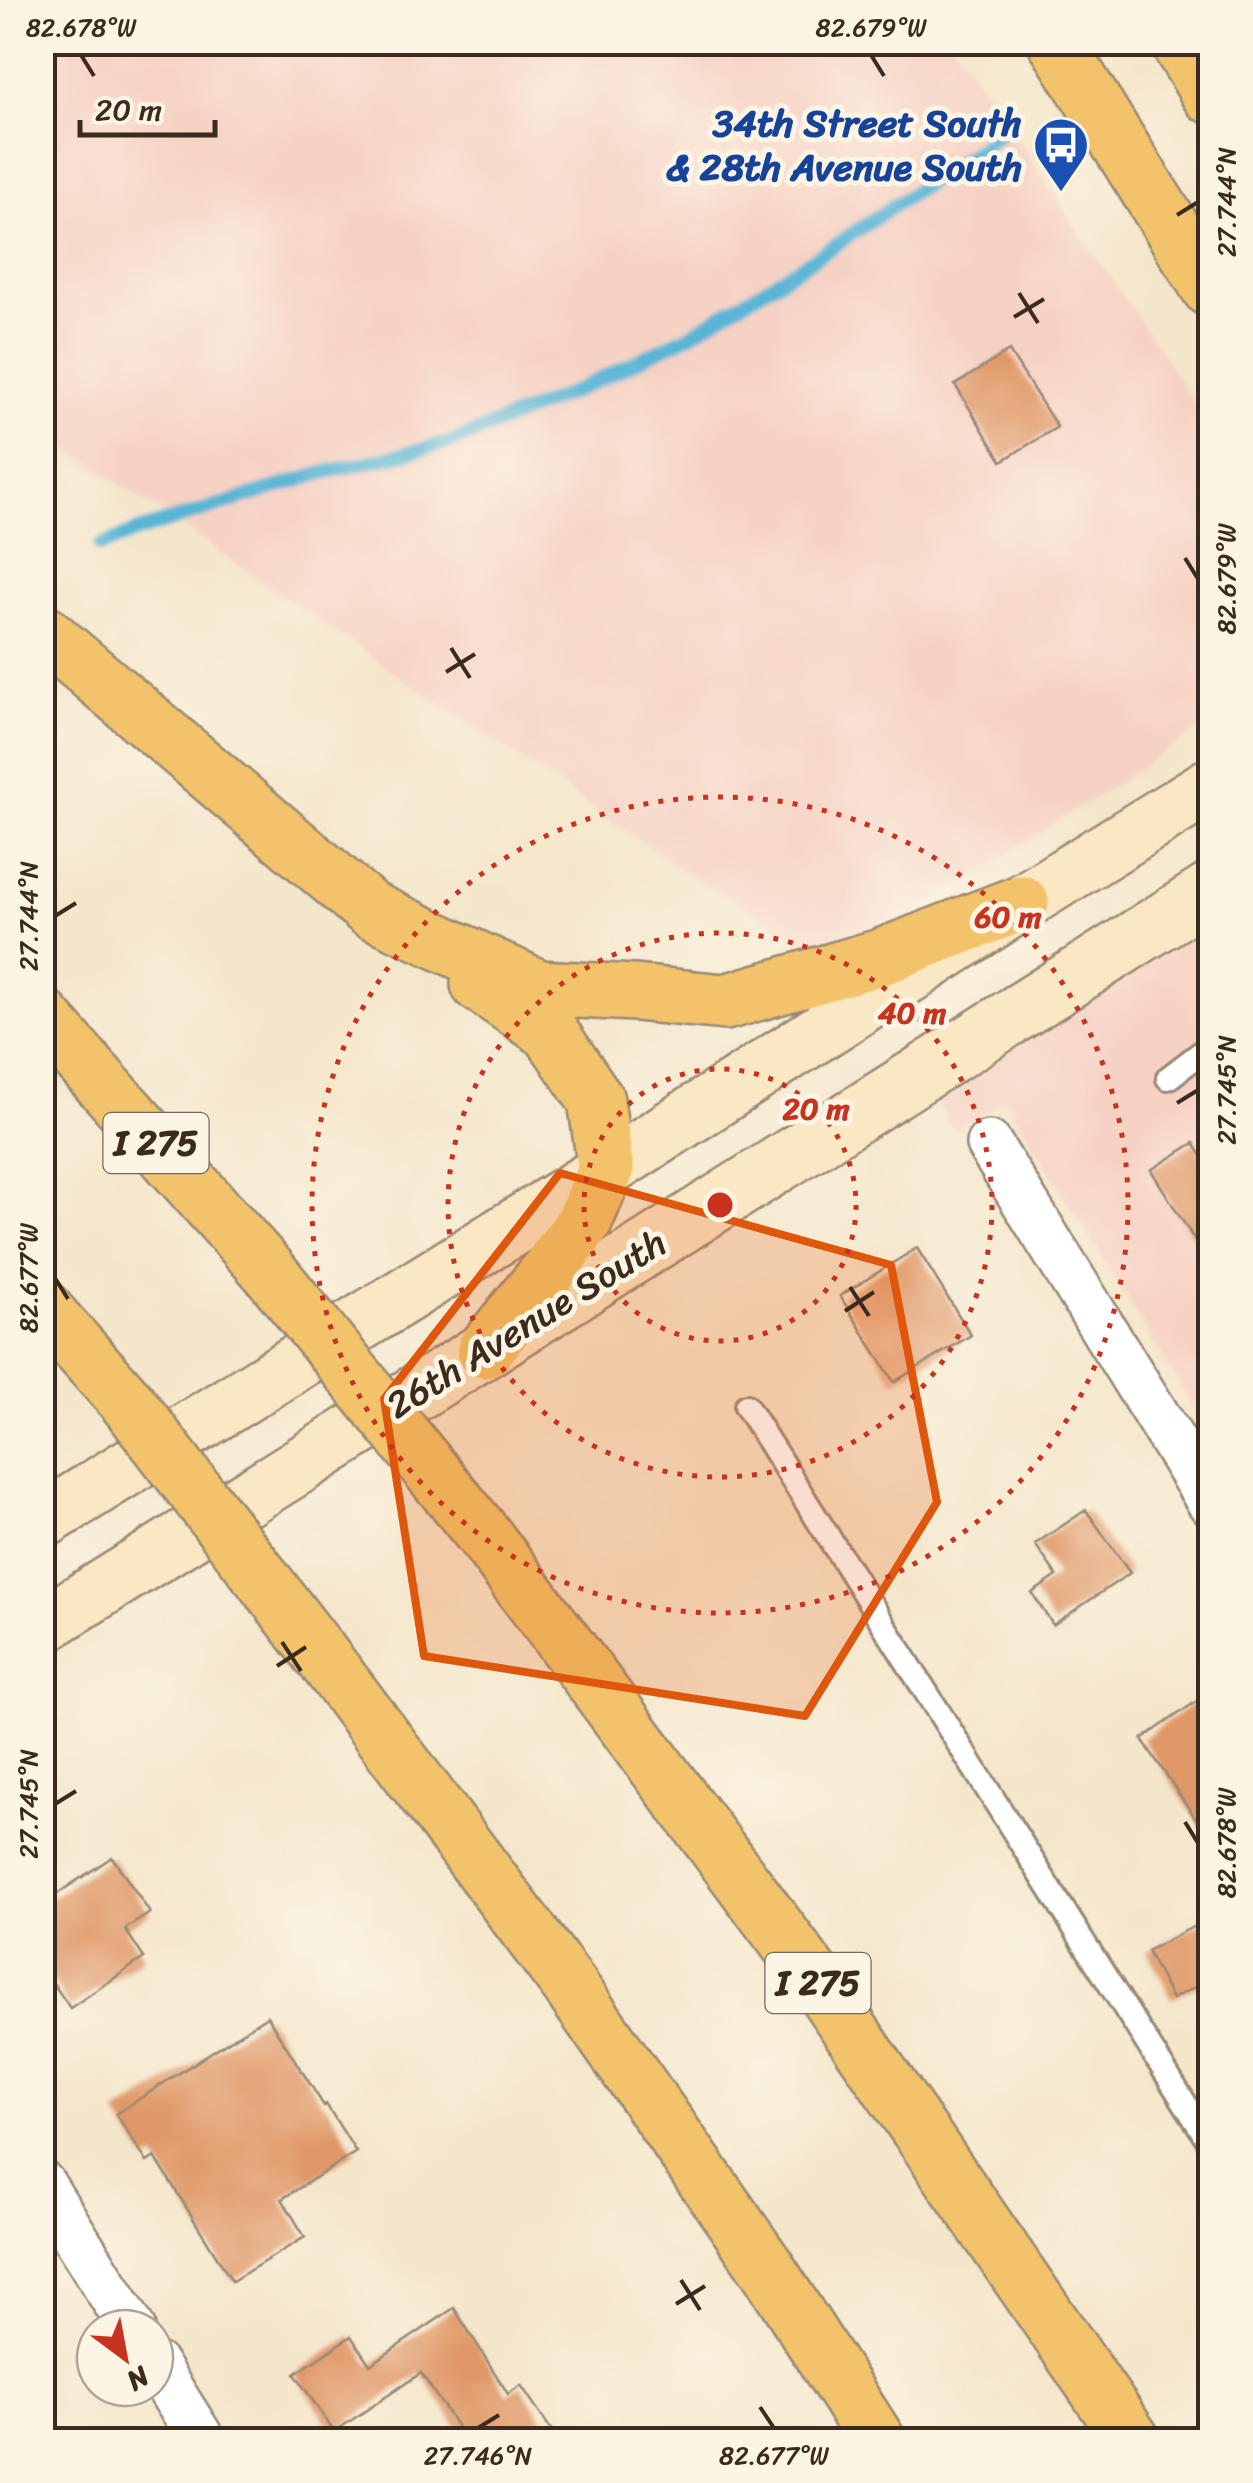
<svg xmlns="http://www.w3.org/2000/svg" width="1253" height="2483" font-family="Sriracha,sans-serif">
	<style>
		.built { fill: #f6d2c4 }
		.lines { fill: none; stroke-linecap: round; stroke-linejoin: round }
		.stream { stroke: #58b5d6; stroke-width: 14 }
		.building { fill: #e09868 }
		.lane-casing { stroke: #988874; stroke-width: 28 }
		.street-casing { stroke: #988874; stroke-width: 50 }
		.secondary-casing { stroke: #988874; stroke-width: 60 }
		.highway-casing { stroke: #988874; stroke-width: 60 }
		.lane { stroke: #fff; stroke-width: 22 }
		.street { stroke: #fff; stroke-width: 45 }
		.secondary { stroke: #fae7c3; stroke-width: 55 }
		.highway { stroke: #f2c36a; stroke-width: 55 }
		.highway-bridge-casing { stroke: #988874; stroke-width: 60; stroke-linecap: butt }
		.highway-bridge { stroke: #f2c36a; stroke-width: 55 }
		.marked { fill: #df570d; fill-opacity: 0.2; stroke: #df570d; stroke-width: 8; stroke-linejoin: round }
		.ticks { fill: none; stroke: #3b2a1e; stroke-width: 4 }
		.ring { fill: none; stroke: #c8321e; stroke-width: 5; stroke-dasharray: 5 10 }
		.labels { text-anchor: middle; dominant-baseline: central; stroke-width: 10; stroke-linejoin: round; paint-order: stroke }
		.shield { fill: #fcf5e5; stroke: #75675a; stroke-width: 2.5 }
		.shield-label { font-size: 35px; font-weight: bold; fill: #3b2a1e }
		.transit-label { font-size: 38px; font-weight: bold; fill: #164399; stroke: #fcf5e5; text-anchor: end }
		.street-label { font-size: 38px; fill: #3b2a1e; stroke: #fcf5e5 }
		.centre { fill: #c8321e; stroke: #fcf5e5; stroke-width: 5 }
		.ring-label { font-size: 30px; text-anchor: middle; font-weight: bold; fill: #c8321e; stroke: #fcf5e5; stroke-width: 10; stroke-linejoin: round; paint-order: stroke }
		.neatline { fill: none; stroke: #3b2a1e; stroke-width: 4 }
		.ticks-label { font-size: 25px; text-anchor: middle; fill: #3b2a1e }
	</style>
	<rect width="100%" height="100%" fill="#fcf5e5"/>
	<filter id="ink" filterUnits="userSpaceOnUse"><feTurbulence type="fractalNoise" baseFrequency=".01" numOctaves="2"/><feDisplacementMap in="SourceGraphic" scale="20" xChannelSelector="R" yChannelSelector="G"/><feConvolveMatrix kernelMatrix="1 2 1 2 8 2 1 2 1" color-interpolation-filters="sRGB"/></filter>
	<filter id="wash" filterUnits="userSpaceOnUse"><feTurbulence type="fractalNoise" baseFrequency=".0048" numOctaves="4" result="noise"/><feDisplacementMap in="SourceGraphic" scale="40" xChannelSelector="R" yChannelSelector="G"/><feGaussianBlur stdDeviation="2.25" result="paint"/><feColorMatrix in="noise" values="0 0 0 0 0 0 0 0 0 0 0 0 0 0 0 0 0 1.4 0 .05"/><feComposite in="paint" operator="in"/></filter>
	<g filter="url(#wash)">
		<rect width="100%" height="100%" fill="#f4e6cb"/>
		<g class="built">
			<polygon points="43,43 953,43 1210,426 1210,723 905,920 872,932 819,948 689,875 43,431"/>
			<polygon points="1210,923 1210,1436 1006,1099 955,1131 934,1099"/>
		</g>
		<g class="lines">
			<polyline class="stream" points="101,546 139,531 323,473 456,441 578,390 689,335 834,246 1011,126"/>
		</g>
		<g id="blocks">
			<g class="building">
				<polygon points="1009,351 1057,427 1002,461 955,385"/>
				<polygon points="1194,1143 1210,1169 1210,1265 1151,1170"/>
				<polygon points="917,1248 971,1335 894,1382 840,1296"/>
				<polygon points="1086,1510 1130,1573 1053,1625 1032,1593 1057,1576 1035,1544"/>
				<polygon points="1210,1692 1210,1840 1142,1739"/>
				<polygon points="112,1857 150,1913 125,1929 144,1958 70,2008 42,1967 42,1904"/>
				<polygon points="1210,1918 1210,1979 1172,1999 1147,1951"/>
				<polygon points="267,2016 324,2106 326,2104 356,2152 282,2199 305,2237 232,2281 155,2157 147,2162 116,2114"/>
				<polygon points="454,2308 508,2394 521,2385 558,2440 466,2440 421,2373 334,2432 295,2374 351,2336 370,2365"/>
			</g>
		</g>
	</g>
	<g filter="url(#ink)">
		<use href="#blocks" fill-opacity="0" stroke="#988874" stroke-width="2.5"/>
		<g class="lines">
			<g class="lane-casing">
				<g id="lane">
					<polyline points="1168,1078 1210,1046"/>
					<polyline points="746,1406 1210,2143"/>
				</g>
			</g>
			<g class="street-casing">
				<g id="street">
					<polyline points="989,1144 1210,1502"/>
					<polyline points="42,2184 132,2328"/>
					<polyline points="155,2365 202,2440"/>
				</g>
			</g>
			<g class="secondary-casing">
				<g id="secondary">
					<polyline points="42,1521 606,1170 1021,903 1210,786"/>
					<polyline points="42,1626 485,1350 1210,891"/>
				</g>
			</g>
			<g class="highway-casing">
				<g id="highway">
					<polyline points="1056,42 1210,289"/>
					<polyline points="1178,42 1210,95"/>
					<polyline points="42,631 369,909 539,988 635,993 725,1002 881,957 1021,903"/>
					<polyline points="479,984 550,1032 596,1100 606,1170 584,1222 547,1273 485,1350"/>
					<polyline points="42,1016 269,1271"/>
					<polyline points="42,1307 127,1402"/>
					<polyline points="486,1538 823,1990 1132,2440"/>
					<polyline points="332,1669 570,1986 767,2268 877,2440"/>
				</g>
			</g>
			<use href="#lane" class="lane"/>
			<use href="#street" class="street"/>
			<use href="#secondary" class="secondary"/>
			<use href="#highway" class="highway"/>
			<g class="highway-bridge-casing">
				<g id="highway-bridge">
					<polyline points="269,1271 486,1538"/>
					<polyline points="127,1402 332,1669"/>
				</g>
			</g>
			<use href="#highway-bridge" class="highway-bridge"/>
		</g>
	</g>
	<path class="marked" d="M 560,1173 L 891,1265 L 937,1502 L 805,1716 L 424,1656 L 384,1399 Z"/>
	<path class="ticks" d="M 81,55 L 94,76M 871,55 L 884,76M 1177,215 L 1198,202M 1019,293 L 1038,323M 1014,317 L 1044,299M 1185,558 L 1198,579M 451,648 L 470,678M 446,672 L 475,654M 55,916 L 76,903M 1177,1103 L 1198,1090M 55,1278 L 68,1299M 850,1287 L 869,1316M 845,1311 L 874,1292M 282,1642 L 301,1671M 277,1666 L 306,1647M 55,1804 L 76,1791M 1185,1822 L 1198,1843M 681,2280 L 700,2310M 676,2304 L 705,2286M 760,2407 L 774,2428M 478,2428 L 499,2415"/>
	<g class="ring">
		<circle cx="720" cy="1205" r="136"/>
		<circle cx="720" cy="1205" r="272"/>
		<circle cx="720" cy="1205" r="408"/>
	</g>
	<defs>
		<g id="bus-pin" transform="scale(2.875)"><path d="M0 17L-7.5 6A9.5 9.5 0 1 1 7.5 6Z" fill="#1a4fb4" stroke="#fcf5e5"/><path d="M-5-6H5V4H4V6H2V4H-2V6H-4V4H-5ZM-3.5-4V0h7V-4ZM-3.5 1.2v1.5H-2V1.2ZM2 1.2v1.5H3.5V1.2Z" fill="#fff"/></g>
	</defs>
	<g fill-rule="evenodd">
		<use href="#bus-pin" x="1061" y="145"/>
	</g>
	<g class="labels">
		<g class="shield">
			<rect x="103.5" y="1113" width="105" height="60" rx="8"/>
			<rect x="765.5" y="1953" width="105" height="60" rx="8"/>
		</g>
		<g class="shield-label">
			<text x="156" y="1143">I 275</text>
			<text x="818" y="1983">I 275</text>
		</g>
		<g class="transit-label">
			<text x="1022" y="123">34th Street South<tspan x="1022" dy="44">&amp; 28th Avenue South</tspan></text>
		</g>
		<g class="street-label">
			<text transform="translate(526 1324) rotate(-32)">26th Avenue South</text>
		</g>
	</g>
	<circle cx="720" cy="1205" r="15" class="centre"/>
	<g class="ring-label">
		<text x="1008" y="927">60 m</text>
		<text x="912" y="1023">40 m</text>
		<text x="816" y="1119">20 m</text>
	</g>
	<rect width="1253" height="2483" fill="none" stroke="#fcf5e5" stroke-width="110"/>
	<g transform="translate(125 2358) rotate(148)"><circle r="48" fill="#fcf5e5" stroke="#afa495" stroke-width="2.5"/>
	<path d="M0-8L18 38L0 25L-18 38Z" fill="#c8321e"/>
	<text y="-15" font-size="28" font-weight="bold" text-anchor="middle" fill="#3b2a1e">N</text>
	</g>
	<path d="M80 120v15h135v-15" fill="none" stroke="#3b2a1e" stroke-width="5"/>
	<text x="95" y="120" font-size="30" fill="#3b2a1e" stroke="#fcf5e5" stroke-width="8" paint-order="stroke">20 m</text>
	<rect x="55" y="55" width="1143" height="2373" class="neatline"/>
	<g class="ticks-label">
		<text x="81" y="36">82.678°W</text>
		<text x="871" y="36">82.679°W</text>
		<text transform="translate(1226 202) rotate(-90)" y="9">27.744°N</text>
		<text transform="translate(1226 579) rotate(-90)" y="9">82.679°W</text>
		<text transform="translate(28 916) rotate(-90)" y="9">27.744°N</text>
		<text transform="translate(1226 1090) rotate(-90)" y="9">27.745°N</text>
		<text transform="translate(28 1278) rotate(-90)" y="9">82.677°W</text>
		<text transform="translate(28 1804) rotate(-90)" y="9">27.745°N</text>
		<text transform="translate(1226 1843) rotate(-90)" y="9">82.678°W</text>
		<text x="478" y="2464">27.746°N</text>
		<text x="774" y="2464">82.677°W</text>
	</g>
</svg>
